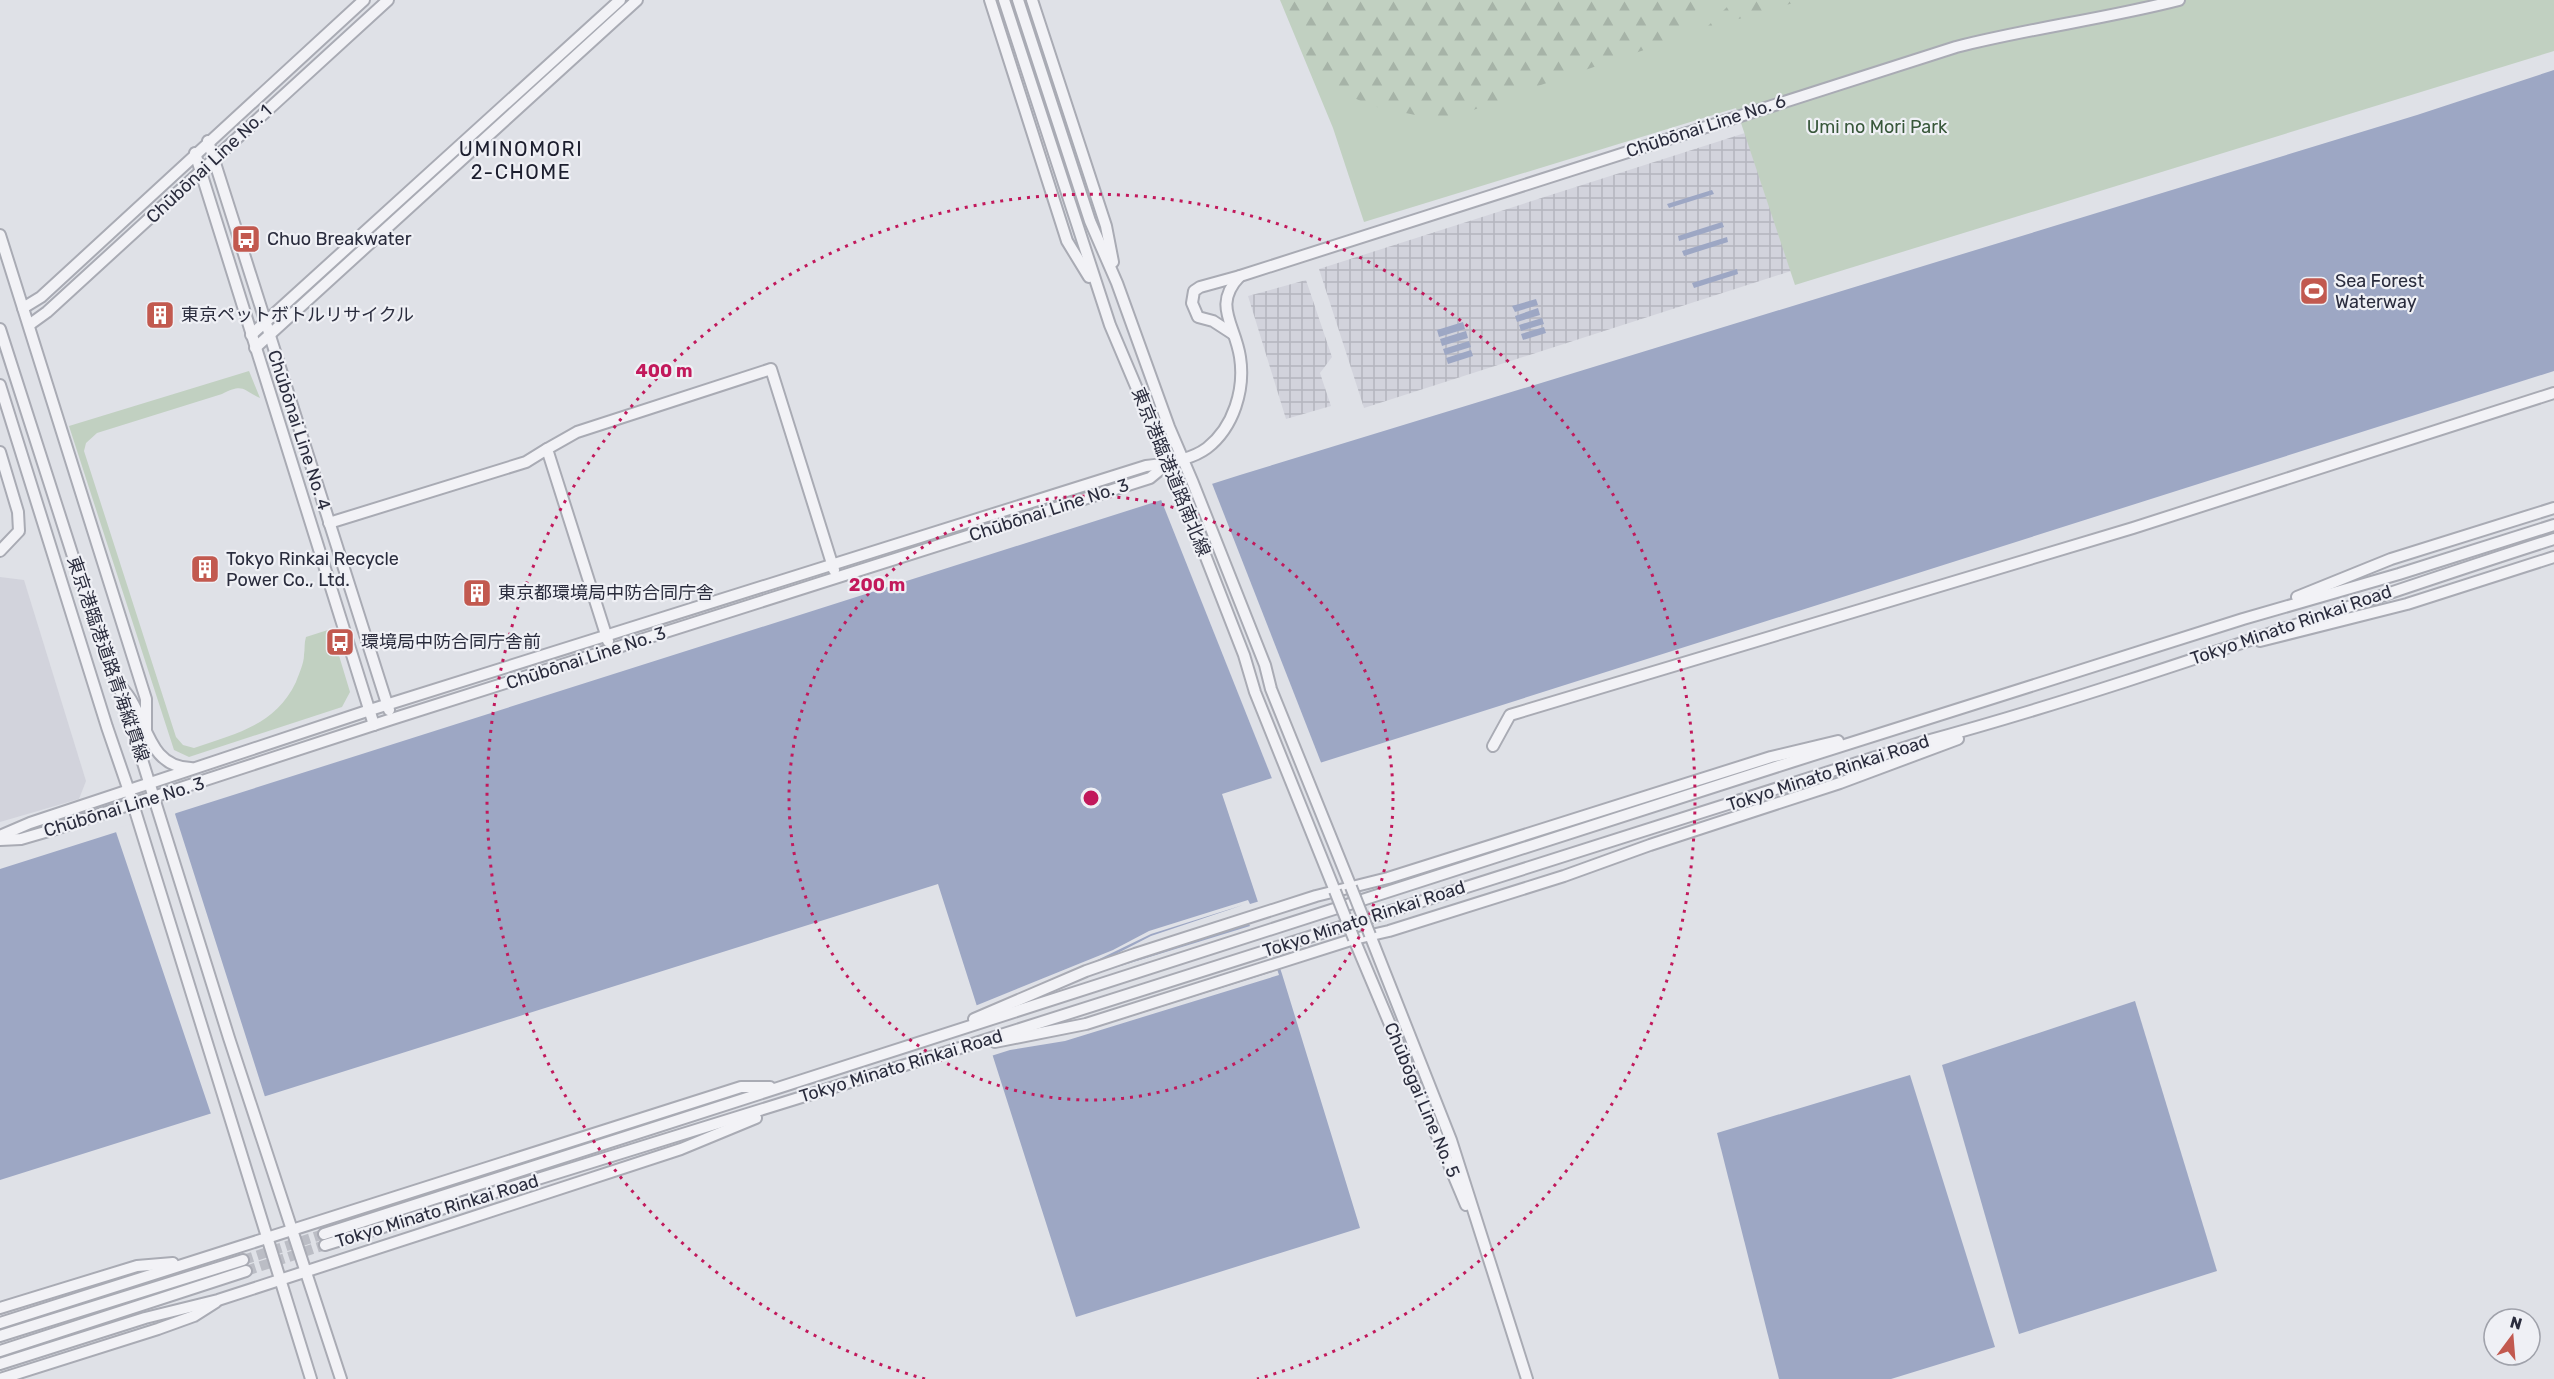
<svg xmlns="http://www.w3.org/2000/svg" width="2554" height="1379" font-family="Rubik,'Noto Sans JP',sans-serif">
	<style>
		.built { fill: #d2d3dc }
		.industrial { fill: url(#industrial-grid) }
		.green { fill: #c1d0c1 }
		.forest { fill: url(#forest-firs) }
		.water { fill: #9da7c4 }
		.pier { fill: #dfe1e7; fill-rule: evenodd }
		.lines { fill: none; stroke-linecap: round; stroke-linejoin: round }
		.minor-tunnel { stroke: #bbbdc5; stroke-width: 10; stroke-dasharray: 10 5; stroke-linecap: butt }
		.minor-casing { stroke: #a9abb4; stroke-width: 14 }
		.minor { stroke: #f2f2f6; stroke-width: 10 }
		.minor-bridge-casing { stroke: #a9abb4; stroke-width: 14; stroke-linecap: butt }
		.minor-bridge { stroke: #f2f2f6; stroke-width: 10 }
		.ring { fill: none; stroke: #c2185b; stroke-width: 3; stroke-dasharray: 3 6 }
		.labels { text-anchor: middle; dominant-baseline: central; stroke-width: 4.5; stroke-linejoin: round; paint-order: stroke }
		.street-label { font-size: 18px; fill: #2a2c3d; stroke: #eff0f5 }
		.park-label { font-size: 18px; fill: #38573a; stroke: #eff0f5 }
		.poi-label { font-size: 18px; fill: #2a2c3d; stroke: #eff0f5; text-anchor: start }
		.neighbourhood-label { font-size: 20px; letter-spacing: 1.5px; fill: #1c1e2e; stroke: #eff0f5 }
		.centre { fill: #c2185b; stroke: #eff0f5; stroke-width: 3 }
		.ring-label { font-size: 18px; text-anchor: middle; font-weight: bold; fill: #c2185b; stroke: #eff0f5; stroke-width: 4.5; stroke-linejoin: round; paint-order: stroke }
	</style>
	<defs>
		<pattern id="industrial-grid" width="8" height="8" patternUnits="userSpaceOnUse" patternTransform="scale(1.5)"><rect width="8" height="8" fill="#d2d3dc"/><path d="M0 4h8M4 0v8" fill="none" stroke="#b4b5be"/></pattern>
		<pattern id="forest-firs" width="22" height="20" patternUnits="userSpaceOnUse" patternTransform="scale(1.5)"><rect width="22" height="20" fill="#c1d0c1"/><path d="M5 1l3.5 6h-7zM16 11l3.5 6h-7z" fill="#a6b3a7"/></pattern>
	</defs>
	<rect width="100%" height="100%" fill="#dfe1e7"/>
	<polygon class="built" points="0,577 24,580 86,781 79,799 0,822"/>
	<g class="industrial">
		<polygon points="1745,133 1791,271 1364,408 1319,269"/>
		<polygon points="1306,280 1332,357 1320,373 1331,406 1286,419 1248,296"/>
	</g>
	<g class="green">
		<polygon points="1280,0 2554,0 2554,51 1795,285 1736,108 1364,222 1333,128"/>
		<path d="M 249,371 L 260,398 C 242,390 244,383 222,394 L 97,433 L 86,443 L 84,451 L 176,737 L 183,745 L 194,748 C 236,733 275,726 296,682 C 299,674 304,663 304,655 C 305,649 304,643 306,637 L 331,629 L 350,692 L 342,707 L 189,757 L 174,750 L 69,426 Z"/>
	</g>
	<g class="forest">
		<polygon points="1285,0 1705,0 1669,39 1644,50 1532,88 1444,121 1372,106 1316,81"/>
		<polygon points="1734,0 1803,0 1705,29"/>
	</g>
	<g class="water">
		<polygon points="2554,70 2554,371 1222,794 1282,974 1360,1228 1076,1317 938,884 0,1180 0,869 1240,475 2417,115"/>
		<polygon points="1712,190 1714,194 1669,208 1667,204"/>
		<polygon points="1722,222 1724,227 1679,241 1678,236"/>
		<polygon points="1727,237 1728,242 1684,256 1682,251"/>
		<polygon points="1737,269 1738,274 1694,288 1692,283"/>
		<polygon points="1536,299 1538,305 1515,312 1512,306"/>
		<polygon points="1538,308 1540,315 1517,322 1515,316"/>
		<polygon points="1542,318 1544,324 1521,331 1519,325"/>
		<polygon points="1463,322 1465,329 1439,337 1437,330"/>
		<polygon points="1544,327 1546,333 1523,340 1521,334"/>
		<polygon points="1466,331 1468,338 1442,346 1440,339"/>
		<polygon points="1469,341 1471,347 1445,355 1443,349"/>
		<polygon points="1471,350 1473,356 1448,364 1446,358"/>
		<polygon points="2135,1001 2217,1271 2019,1334 1942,1065"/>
		<polygon points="1910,1075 1995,1347 1891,1379 1779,1379 1717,1133"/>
	</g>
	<g class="pier">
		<polygon points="1211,481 1322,765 1273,781 1160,497"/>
		<polygon points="177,809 175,814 266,1100 212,1117 115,829"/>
		<path d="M 1248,900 L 1250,904 L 1260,901 L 1282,967 L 1277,969 L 1279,975 L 1065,1041 L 1010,1050 L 991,1056 L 975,1006 L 1113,950 L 1149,931 ZM 1243,905 L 1151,936 L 1116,954 L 1085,966 L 1151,934 ZM 1249,924 L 1250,926 L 1088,976 ZM 1272,971 L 1272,972 L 1088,1030 L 1088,1029 Z"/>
	</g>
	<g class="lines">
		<g class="minor-tunnel">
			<polyline points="243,1260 324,1234"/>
			<polyline points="246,1271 325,1245"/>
		</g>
		<g class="minor-casing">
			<g id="minor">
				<polyline points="990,0 1067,241 1089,277"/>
				<polyline points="1004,0 1110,325 1179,488 1244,655 1255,692 1335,891"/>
				<polyline points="1018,0 1090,221 1117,283 1169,427 1193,483 1265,665 1271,689 1351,887"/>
				<polyline points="1032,0 1106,226 1113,262"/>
				<polyline points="208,141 389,710"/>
				<polyline points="195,153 374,725"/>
				<polyline points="0,235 146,699 146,730"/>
				<polyline points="23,308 41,297 364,0"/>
				<polyline points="29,325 47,312 388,0"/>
				<polyline points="0,329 77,569 119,686 229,1038 341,1379"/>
				<path d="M 1233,334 L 1213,321 L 1198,317 L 1192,303 L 1194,291 L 1200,287 L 1240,276 L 1956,47 C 2030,28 2105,19 2179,0"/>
				<polyline points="251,335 620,0"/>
				<polyline points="255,348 637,0"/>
				<polyline points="0,385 107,727 129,791 311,1379"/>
				<polyline points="0,452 18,512 19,531 0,551"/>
				<polyline points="329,523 526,462 547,449"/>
				<polyline points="2297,597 2391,559 2554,508"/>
				<polyline points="608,641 547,449 577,432 771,369 834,570"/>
				<polyline points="2260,641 2407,604 2554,557"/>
				<path d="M 122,688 C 148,715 145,767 191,768"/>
				<polyline points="1493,746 1510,715 2133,528 2554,393"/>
				<path d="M 0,836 L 30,823 L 370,710 L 1146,466 C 1166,464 1191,460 1207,448 C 1234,427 1245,389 1240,357 C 1235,324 1212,305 1240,276"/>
				<polyline points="0,840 21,839 52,830 392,719 1150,478 1167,464"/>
				<polyline points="1370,935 1451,1140 1527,1379"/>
				<polyline points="1354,939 1466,1205"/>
				<polyline points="974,1019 1086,971 1135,954 1316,896 1388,878 1771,757 1838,741"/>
				<polyline points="995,1042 1086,1024 1354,939 1389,931 1564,876 1650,845 1840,783 1958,739"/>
				<polyline points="324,1234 1791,762 2243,619 2399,574 2554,525"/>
				<path d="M 325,1245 L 963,1047 L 1923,742 C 2136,684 2343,606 2554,539"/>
				<polyline points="0,1308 137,1266 173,1263"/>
				<polyline points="0,1323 741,1087 770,1087"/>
				<polyline points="0,1336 243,1260"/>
				<polyline points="0,1351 246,1271"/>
				<polyline points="0,1364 145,1318 218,1300 461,1221 681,1149 756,1118"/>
				<polyline points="0,1379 158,1329 194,1316 216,1302"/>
			</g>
		</g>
		<use href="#minor" class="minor"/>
		<g class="minor-bridge-casing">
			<g id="minor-bridge">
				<polyline points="1351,887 1370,935"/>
				<polyline points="1335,891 1354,939"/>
			</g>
		</g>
		<use href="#minor-bridge" class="minor-bridge"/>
	</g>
	<g class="ring">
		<circle cx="1091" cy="798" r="302"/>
		<path d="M925 1379A604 604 0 1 1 1257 1379"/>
	</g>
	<defs>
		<g id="bus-square" transform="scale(1.5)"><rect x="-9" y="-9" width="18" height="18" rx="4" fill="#c2594f" stroke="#eff0f5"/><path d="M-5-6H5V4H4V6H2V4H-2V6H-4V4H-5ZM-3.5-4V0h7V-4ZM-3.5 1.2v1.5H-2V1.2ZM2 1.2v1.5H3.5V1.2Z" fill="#fff"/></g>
		<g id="stadium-square" transform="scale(1.5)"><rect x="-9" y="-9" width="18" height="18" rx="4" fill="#c2594f" stroke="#eff0f5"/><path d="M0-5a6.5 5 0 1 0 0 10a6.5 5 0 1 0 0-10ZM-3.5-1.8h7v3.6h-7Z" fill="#fff"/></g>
		<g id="building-square" transform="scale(1.5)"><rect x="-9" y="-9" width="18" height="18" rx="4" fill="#c2594f" stroke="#eff0f5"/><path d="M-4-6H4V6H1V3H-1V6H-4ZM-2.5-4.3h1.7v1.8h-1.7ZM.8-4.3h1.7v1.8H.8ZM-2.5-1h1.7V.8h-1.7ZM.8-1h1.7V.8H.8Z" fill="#fff"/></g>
	</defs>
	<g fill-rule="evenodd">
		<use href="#bus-square" x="246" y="239"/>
		<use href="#stadium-square" x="2314" y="291"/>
		<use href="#building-square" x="160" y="315"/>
		<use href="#building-square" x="205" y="569"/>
		<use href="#building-square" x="477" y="593"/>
		<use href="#bus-square" x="340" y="642"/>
	</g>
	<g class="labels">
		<g class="street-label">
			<text transform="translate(1706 126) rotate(-18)">Chūbōnai Line No. 6</text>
			<text transform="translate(209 164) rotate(-43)">Chūbōnai Line No. 1</text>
			<text transform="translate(299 430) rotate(72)">Chūbōnai Line No. 4</text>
			<text transform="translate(1171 472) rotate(68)">東京港臨港道路南北線</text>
			<text transform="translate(1049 510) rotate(-18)">Chūbōnai Line No. 3</text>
			<text transform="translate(2291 625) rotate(-19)">Tokyo Minato Rinkai Road</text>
			<text transform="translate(586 658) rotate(-18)">Chūbōnai Line No. 3</text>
			<text transform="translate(108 659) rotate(71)">東京港臨港道路青海縦貫線</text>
			<text transform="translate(1828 773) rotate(-18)">Tokyo Minato Rinkai Road</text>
			<text transform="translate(124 807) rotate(-17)">Chūbōnai Line No. 3</text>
			<text transform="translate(1364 919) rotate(-18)">Tokyo Minato Rinkai Road</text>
			<text transform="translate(901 1066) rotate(-17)">Tokyo Minato Rinkai Road</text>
			<text transform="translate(1422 1100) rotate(67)">Chūbōgai Line No. 5</text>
			<text transform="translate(437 1211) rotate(-17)">Tokyo Minato Rinkai Road</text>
		</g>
		<g class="park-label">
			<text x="1877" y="127">Umi no Mori Park</text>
		</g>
		<g class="poi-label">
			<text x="267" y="239">Chuo Breakwater</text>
			<text x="2335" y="281">Sea Forest<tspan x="2335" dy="21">Waterway</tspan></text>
			<text x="181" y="315">東京ペットボトルリサイクル</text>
			<text x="226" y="559">Tokyo Rinkai Recycle<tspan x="226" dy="21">Power Co., Ltd.</tspan></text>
			<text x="498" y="593">東京都環境局中防合同庁舎</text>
			<text x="361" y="642">環境局中防合同庁舎前</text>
		</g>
		<g class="neighbourhood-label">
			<text x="521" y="149">UMINOMORI<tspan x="521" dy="23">2-CHOME</tspan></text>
		</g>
	</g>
	<circle cx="1091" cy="798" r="9" class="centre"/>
	<g class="ring-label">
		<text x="664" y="377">400 m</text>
		<text x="877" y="591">200 m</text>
	</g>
	<g transform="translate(2512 1337) rotate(16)"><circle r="28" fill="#eff0f5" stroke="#a0a2ab" stroke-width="1.5"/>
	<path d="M0-4.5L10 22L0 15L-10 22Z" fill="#c2594f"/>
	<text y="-9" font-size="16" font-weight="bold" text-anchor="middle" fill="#2a2c3d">N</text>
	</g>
</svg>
